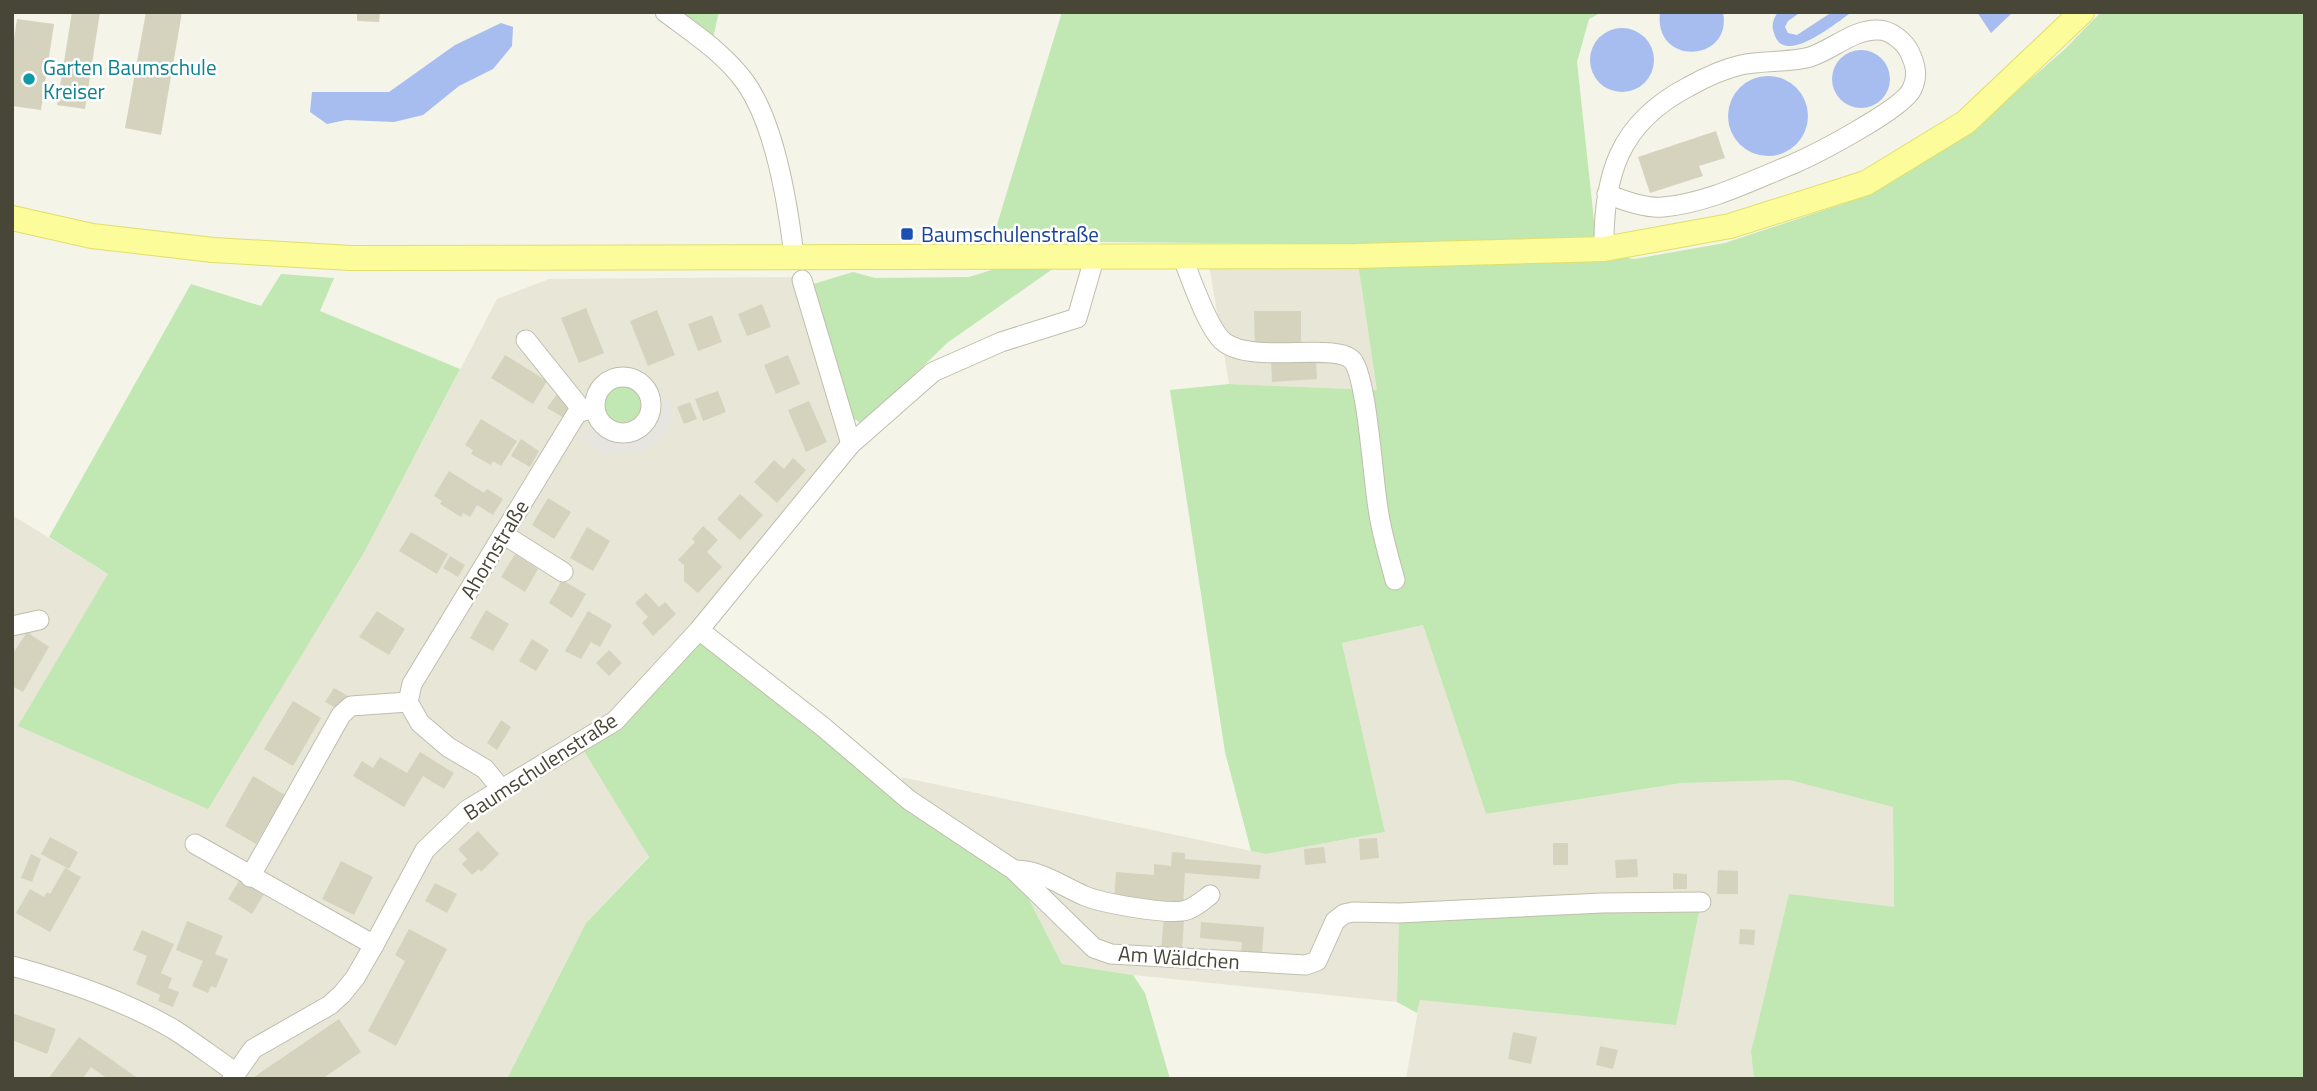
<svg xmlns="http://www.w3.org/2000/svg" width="2317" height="1091" font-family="'Titillium Web',sans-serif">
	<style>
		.residential { fill: #e8e7d7 }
		.green { fill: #c1e7b3 }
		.parking { fill: #e6e5e0 }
		.water { fill: #a7bdef }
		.building { fill: #d5d3be }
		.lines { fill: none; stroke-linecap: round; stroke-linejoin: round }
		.minor-casing { stroke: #bfbeac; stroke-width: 21 }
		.major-casing { stroke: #e1df6a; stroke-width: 26 }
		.minor { stroke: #fff; stroke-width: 19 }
		.major { stroke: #fcfc9a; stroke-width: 24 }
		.culture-dot { fill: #0f9aa8; stroke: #fff; stroke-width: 2.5 }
		.transit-dot { fill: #1a4fb4; stroke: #fff; stroke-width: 2.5 }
		.labels { text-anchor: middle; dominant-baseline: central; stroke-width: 5; stroke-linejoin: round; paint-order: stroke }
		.culture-label { font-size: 21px; fill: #0d838f; stroke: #fff; text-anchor: start }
		.transit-label { font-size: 21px; fill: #164399; stroke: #fff; text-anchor: start }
		.street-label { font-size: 21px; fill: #484637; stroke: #fff }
	</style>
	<rect width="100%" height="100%" fill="#f4f4e9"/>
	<g class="residential">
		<polygon points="1209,265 1359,265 1378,390 1229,384"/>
		<polygon points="792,277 843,445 699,630 649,856 586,923 507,1079 12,1079 12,515 108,574 366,549 497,299 549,279"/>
		<polygon points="1423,625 1486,814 1682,783 1789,780 1893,807 1894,907 1751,1052 1754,1079 1406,1079 1420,999 1676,1025 1399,913 1397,1002 1133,975 1062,964 1014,870 909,800 901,777 1266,854 1385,832 1342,643"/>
	</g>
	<g class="green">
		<polygon points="679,12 719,12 713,38"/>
		<polygon points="1062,12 1602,12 1589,19 1577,62 1596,239 1454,245 992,241"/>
		<polygon points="2101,12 2305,12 2305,1079 1754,1079 1751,1052 1789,894 1894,907 1893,807 1789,780 1682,783 1486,814 1423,625 1342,643 1385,832 1266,854 1251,851 1225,752 1170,390 1229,384 1377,390 1357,256 1588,251 1634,259 1725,243 1870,195 1973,129 2065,49"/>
		<polygon points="1054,268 947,343 872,416 861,423 849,416 810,285 853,272 875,278 969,277 995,269"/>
		<polygon points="281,274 334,278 320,311 460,369 366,549 208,809 18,726 108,574 49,537 191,284 261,306"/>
		<circle cx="624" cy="405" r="19"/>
		<polygon points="699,630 1014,870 1062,964 1133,975 1145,993 1170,1079 507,1079 586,923 649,857 579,743"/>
		<polygon points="1701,902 1676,1025 1420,1000 1417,1013 1397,1002 1399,913"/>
	</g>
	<polygon class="parking" points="654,399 672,399 671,419 665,436 648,450 613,455 591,448 579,437 595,425 612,436 631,436 645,430 656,414"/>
	<g class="water">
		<path d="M 1660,12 L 1723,12 C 1733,63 1653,67 1660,12 Z"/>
		<path d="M 1778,12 L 1801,12 L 1788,21 L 1785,27 L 1788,33 L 1797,35 L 1832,12 L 1852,12 C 1837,22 1783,68 1774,33 C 1771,25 1773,19 1778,12 Z"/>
		<polygon points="1977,12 2013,12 1991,33"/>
		<polygon points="501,23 513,27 512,46 493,69 459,86 423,115 394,122 346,120 327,124 310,112 312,92 389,92 455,45"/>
		<circle cx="1622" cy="60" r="32"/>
		<circle cx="1861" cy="79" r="29"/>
		<circle cx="1768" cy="116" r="40"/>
	</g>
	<g class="building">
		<polygon points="72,12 100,12 85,109 57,105"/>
		<polygon points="146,12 182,12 161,135 125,128"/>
		<polygon points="357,12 380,12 379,22 357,21"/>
		<polygon points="17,19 54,24 41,110 12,106 12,51"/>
		<polygon points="1716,131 1725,158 1699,166 1703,176 1650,193 1638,157"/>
		<polygon points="762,304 771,327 747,336 738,314"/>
		<polygon points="586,308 604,353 579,363 561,318"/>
		<polygon points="657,310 675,355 648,366 630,321"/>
		<polygon points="1254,311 1301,311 1301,348 1255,348"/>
		<polygon points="712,315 722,342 698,351 688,324"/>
		<polygon points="505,355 547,381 533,404 491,378"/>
		<polygon points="788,355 800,384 776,394 764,365"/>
		<polygon points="1316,359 1317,379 1272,382 1271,361"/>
		<polygon points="718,391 726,412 703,421 695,399"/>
		<polygon points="557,394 572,404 564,418 547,408"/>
		<polygon points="809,401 827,442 806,452 788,410"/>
		<polygon points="690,402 697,419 684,424 677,407"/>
		<polygon points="481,419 517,441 501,466 493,461 491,465 471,454 473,450 465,445"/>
		<polygon points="521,439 539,451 530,467 511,456"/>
		<polygon points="793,458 806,470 777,503 754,482 774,460 784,469"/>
		<polygon points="449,471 484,493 487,489 503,499 493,515 477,505 470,517 463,513 461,517 440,504 442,501 434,496"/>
		<polygon points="740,494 763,515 740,540 717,519"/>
		<polygon points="548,498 571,512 554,539 532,525"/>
		<polygon points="703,526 718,540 707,552 722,567 698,593 684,581 684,565 678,560 695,542 692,539"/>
		<polygon points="587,527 610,541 593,571 570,558"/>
		<polygon points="411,532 448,554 437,574 399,551"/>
		<polygon points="515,554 538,569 525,592 501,577"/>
		<polygon points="450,556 465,565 458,577 443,568"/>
		<polygon points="562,580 586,594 572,618 549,603"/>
		<polygon points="646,593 659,607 665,602 676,614 653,636 642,623 648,617 635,603"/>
		<polygon points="486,610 509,624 493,651 470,638"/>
		<polygon points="377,611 405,629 389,655 359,637"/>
		<polygon points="588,611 612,625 600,647 591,642 581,659 565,651"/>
		<polygon points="27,632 49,647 23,692 12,686 12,655"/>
		<polygon points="532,639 549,650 536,671 519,661"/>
		<polygon points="609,650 622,663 609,676 596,663"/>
		<polygon points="334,688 348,696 341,711 325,702"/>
		<polygon points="293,701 321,718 293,766 264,749"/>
		<polygon points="501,720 511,727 497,750 487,743"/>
		<polygon points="420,752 454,773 444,789 423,776 404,807 353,776 362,761 373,768 380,757 407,773"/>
		<polygon points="253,776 285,795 256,844 225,826"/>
		<polygon points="478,831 499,854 481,872 479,869 472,875 462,864 467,859 458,849"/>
		<polygon points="50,837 78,852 69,869 41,854"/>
		<polygon points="1377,838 1379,858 1360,860 1359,839"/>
		<rect x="1553" y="843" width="15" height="22"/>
		<polygon points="1324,847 1326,863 1305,865 1304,849"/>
		<polygon points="1172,852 1185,853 1185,859 1261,865 1259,879 1185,873 1183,906 1114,901 1116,872 1154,875 1154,864 1171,866"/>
		<polygon points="31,854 41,859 32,882 21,878"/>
		<polygon points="1637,859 1638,877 1616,878 1615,860"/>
		<polygon points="341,861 373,877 354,915 322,899"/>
		<polygon points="65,868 81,877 50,932 16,913 30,889 44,897 47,892 50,894"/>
		<polygon points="1718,870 1738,871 1738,894 1717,894"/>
		<polygon points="1673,873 1687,874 1687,889 1673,889"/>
		<polygon points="240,879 264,894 252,914 228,899"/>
		<polygon points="435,883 457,894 447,913 425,901"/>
		<polygon points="1164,918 1184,920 1182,951 1161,949"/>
		<polygon points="187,921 223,936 215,954 228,959 216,988 211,986 208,993 192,986 203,961 176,950"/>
		<polygon points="1201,922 1264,927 1262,955 1241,953 1242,942 1200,938"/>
		<polygon points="409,929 447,949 396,1046 368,1031 405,961 395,955"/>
		<polygon points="1740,929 1755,930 1754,945 1739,944"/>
		<polygon points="142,930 174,944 161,973 172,978 168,988 179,992 173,1007 158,1001 160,995 136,984 147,956 133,950"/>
		<polygon points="12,1013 56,1029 47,1054 12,1040"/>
		<polygon points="339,1019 361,1052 322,1079 251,1079"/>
		<polygon points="1513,1032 1537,1037 1531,1064 1508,1059"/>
		<polygon points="79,1037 112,1060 139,1079 108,1079 91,1067 82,1079 48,1079"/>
		<polygon points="1600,1046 1618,1050 1613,1069 1596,1065"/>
	</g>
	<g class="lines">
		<g class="minor-casing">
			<g id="minor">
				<path d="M 665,12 C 693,33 724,53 745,82 C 775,124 788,205 794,256"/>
				<path d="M 1604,249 C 1603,175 1619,123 1688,87 C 1704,78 1723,69 1741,65 C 1763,60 1788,63 1810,57 C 1832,50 1854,29 1878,30 C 1891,30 1905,42 1910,53 C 1916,66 1918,76 1912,89 C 1903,109 1816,154 1793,164 C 1751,181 1708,203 1663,207 C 1646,209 1622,200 1607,194"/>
				<path d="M 1182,256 C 1190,276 1208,330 1224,342 C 1253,365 1338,341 1353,361 C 1367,380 1373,479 1378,508 C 1381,532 1389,557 1395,580"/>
				<polyline points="802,280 851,444"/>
				<polyline points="526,340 583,411"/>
				<circle cx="623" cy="405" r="28"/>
				<polyline points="503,534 563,572"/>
				<polyline points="12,626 39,620"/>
				<polyline points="699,630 822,726 909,800 1014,870 1094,948 1111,954 1306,965 1317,961 1335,921 1344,914 1353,912 1399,913 1602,903 1701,902"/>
				<polyline points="502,790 485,769 448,747 420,723 408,702 412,684 577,413 594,408"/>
				<polyline points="195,844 374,945"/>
				<path d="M 1014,870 C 1041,870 1060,885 1085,896 C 1101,903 1164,914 1182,911 C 1192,910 1202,901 1210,895"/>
				<polyline points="250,877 341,715 351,706 408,702"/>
				<path d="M 12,966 C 67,981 123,1000 173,1029 C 194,1042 214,1058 235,1072"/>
				<polyline points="232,1079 253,1049 330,1005 342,994 355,978 374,945 425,850 467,810 615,721 699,630 851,444 933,372 1001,342 1077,318 1092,266 1092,256"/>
			</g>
		</g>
		<g class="major-casing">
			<polyline id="major" points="12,218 92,236 213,250 351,258 1357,256 1604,249 1730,226 1866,183 1966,122 2082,12"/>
		</g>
		<use href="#minor" class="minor"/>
		<use href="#major" class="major"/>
	</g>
	<circle class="culture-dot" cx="29" cy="79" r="7"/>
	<rect class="transit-dot" x="900" y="227" width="14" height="14" rx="3.5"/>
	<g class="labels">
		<g class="culture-label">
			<text x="43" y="67">Garten Baumschule<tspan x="43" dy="24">Kreiser</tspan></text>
		</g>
		<g class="transit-label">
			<text x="921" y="234">Baumschulenstraße</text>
		</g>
		<g class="street-label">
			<text transform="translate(494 549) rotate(-59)">Ahornstraße</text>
			<text transform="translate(540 766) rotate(-33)">Baumschulenstraße</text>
			<text transform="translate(1179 957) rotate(4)">Am Wäldchen</text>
		</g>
	</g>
	<rect width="2317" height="1091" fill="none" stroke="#484637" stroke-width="28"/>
</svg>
